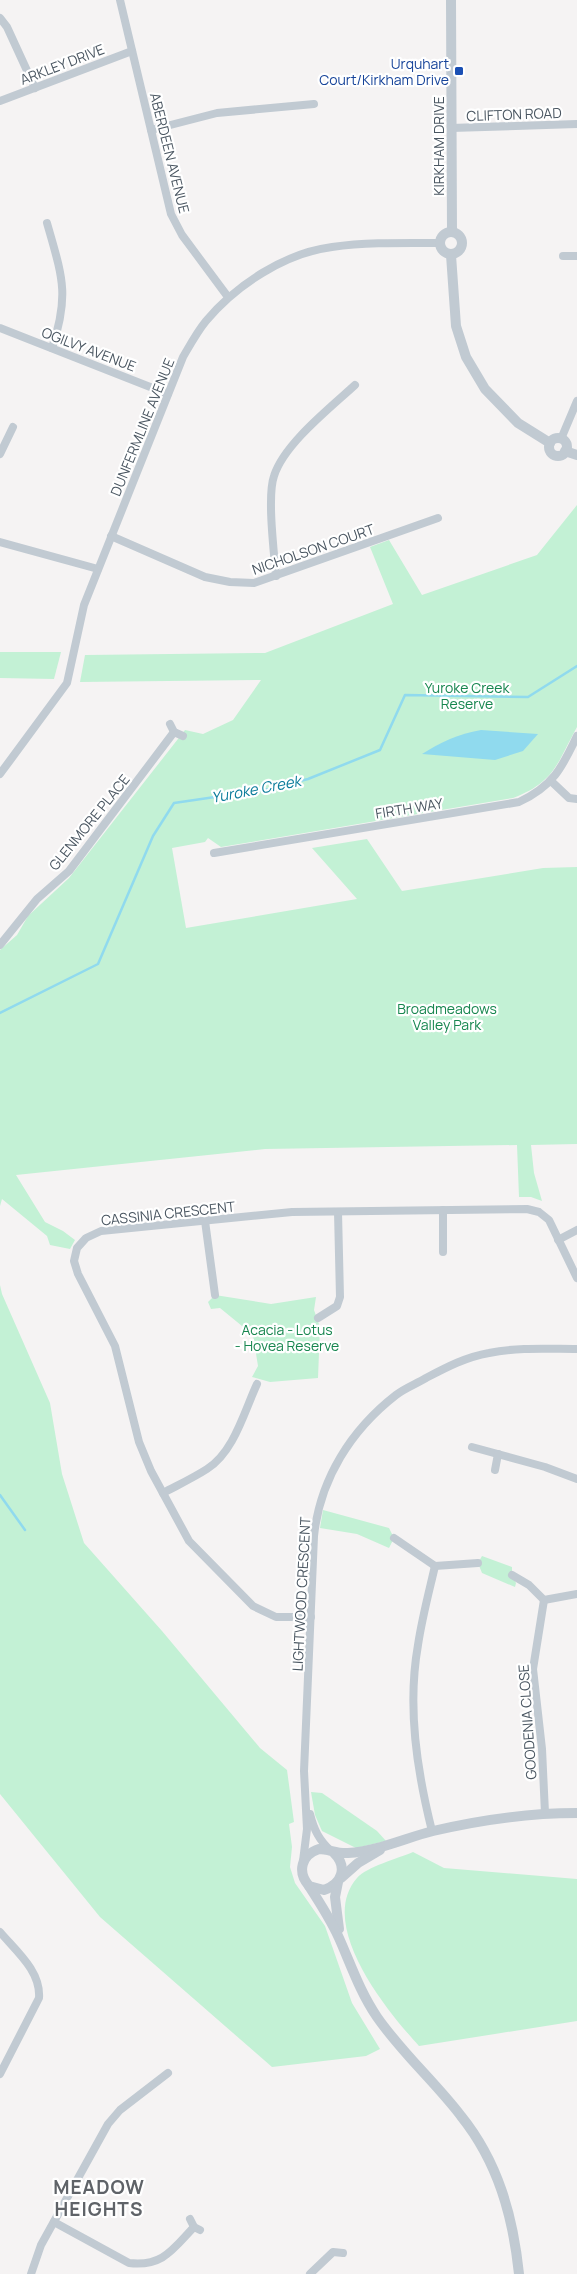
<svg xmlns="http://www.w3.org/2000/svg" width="577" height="2274" font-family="Manrope,sans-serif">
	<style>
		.green { fill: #c3f1d5 }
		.water { fill: #90daee }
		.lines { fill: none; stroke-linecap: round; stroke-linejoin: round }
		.stream { stroke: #90daee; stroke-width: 2.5 }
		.minor { stroke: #c1cad2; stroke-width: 8 }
		.tertiary { stroke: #c1cad2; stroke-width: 10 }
		.transit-dot { fill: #1a4fb4; stroke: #fff; stroke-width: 2 }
		.labels { text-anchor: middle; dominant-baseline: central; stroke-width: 4.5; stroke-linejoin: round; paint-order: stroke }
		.transit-label { font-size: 14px; fill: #164399; stroke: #fff; text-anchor: end }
		.street-label { font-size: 14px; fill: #4a5661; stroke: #fff }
		.park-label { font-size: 14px; fill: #17864f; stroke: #fff }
		.water-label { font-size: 15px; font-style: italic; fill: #0c7c9b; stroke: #fff }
		.district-label { font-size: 19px; font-weight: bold; letter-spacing: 1px; fill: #5f6368; stroke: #fff }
	</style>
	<rect width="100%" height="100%" fill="#f5f3f3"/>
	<g class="green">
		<path d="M 577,505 L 577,727 C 557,763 555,782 513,798 L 221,847 L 208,838 L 205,842 L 172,848 L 186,928 L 357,899 L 312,848 L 367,839 L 402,891 L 543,868 L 577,867 L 577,1144 L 531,1145 L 534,1173 L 542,1201 L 531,1197 L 519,1197 L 517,1145 L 265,1149 L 16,1175 L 45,1222 L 63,1231 L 75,1240 L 70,1249 L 50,1245 L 47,1236 L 2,1199 L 0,1206 L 0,950 L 17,935 L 28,916 L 69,878 L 185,730 L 203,734 L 233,720 L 261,680 L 80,682 L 85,655 L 265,653 L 393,604 L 370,547 L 389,540 L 422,595 L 537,555 Z"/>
		<polygon points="0,652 61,652 54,679 0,678"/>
		<polygon points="0,1285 2,1294 50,1403 62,1474 84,1543 162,1631 260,1748 287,1770 294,1822 289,1824 292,1847 290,1867 295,1883 325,1926 352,2003 380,2049 366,2056 272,2067 100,1917 0,1794"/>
		<polygon points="215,1295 271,1304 316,1297 314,1310 320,1327 318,1378 270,1382 252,1377 258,1366 253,1335 220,1308 211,1309 208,1302"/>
		<polygon points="323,1510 389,1528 394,1538 389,1548 357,1534 320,1528"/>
		<polygon points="482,1556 512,1567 512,1575 516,1583 515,1587 482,1573 478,1563"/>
		<polygon points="311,1792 322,1793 377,1831 386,1841 356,1848 322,1831 315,1815"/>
		<path d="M 413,1852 L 444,1868 L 577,1879 L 577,2021 L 419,2046 C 388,2012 316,1925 357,1878 C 366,1867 399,1858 413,1852 Z"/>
	</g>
	<path class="water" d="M 481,730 L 538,734 L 523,751 L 495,760 L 422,754 C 441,742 458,734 481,730 Z"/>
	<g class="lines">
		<g class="stream">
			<polyline points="0,1013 98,964 153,836 174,803 269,789 308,779 380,750 405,695 528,697 577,666"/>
			<polyline points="0,1495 25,1530"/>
		</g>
		<g class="minor">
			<polyline points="120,0 171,214 182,235 228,297"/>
			<polyline points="0,18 7,27 35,88"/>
			<polyline points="0,101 132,51"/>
			<polyline points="451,128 577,124"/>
			<polyline points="151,130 217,113 314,104"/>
			<path d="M 47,223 C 62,276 70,294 52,348"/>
			<polyline points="563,256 577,256"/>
			<polyline points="0,328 168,394"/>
			<polyline points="561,439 577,401"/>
			<polyline points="0,454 13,427"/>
			<polyline points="111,536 205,577 230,582 254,583 438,518"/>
			<polyline points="0,542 98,569"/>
			<path d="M 276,576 C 274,552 267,496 274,476 C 284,444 330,408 355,385"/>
			<polyline points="170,724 174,732 183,736"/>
			<path d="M 0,774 L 67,683 L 84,605 L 183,357 C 190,345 197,332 206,321 C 236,285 285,253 332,247 C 368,242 404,243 440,243"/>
			<polyline points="551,781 569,798 577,799"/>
			<path d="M 214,853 L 519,802 C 553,786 562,768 577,736"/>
			<polyline points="0,945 37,899 69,871 174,732"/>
			<polyline points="205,1221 215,1295"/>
			<polyline points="558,1240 577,1230"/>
			<polyline points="443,1252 443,1210"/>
			<polyline points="318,1318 337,1306 340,1297 338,1212"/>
			<polyline points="472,1447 545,1467 577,1479"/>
			<polyline points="495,1470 498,1454"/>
			<path d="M 163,1493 C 178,1485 193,1478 207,1469 C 234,1452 244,1412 257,1384"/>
			<polyline points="394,1538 435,1566 478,1563"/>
			<polyline points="512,1575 529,1585 544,1600 577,1594"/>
			<polyline points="544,1600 533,1669 542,1749 545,1813"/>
			<polyline points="311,1617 276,1617 253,1606 189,1541 151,1471 139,1442 115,1346 78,1274 74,1261 77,1248 86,1238 101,1231 292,1212 527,1209 539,1212 549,1220 577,1278"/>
			<path d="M 310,1814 C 314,1830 319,1840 331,1851"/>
			<path d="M 432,1831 C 417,1771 407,1707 418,1645 C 422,1618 429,1592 435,1566"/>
			<path d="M 303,1861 L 307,1829 L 304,1771 L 314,1536 C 320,1479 351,1430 396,1395 C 405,1388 416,1384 426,1378 C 447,1367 466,1357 489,1353 C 518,1347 548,1349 577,1349"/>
			<path d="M 0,1932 C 16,1951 41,1971 39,1998 L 0,2074"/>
			<polyline points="190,2219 194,2227 200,2230"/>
			<path d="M 54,2222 L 129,2263 C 163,2267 173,2249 194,2227"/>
			<polyline points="31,2274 41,2245 108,2124 120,2110 168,2073"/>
			<polyline points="310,2274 333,2252 343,2253"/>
		</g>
		<g class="tertiary">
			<polyline points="451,0 452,231"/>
			<circle cx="451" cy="243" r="11"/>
			<polyline points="451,255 456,326 466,357 485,389 518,423 550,443"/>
			<circle cx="558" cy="447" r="9"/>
			<polyline points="565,451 577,455"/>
			<path d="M 334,1853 C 348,1867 342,1884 324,1890 L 309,1886 C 297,1872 301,1855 319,1849 C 329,1849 337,1854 348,1853 C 378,1851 405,1838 433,1831 C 480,1820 529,1813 577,1813"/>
			<polyline points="341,1878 358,1863 380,1850"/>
			<polyline points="338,1882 335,1897 339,1929"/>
			<path d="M 309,1886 C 320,1903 331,1920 339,1938 C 351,1965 360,1992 377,2017 C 402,2053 435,2082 461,2116 C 498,2162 513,2216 519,2274"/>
		</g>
	</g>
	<rect class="transit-dot" x="454" y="66" width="10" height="10" rx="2.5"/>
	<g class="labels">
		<g class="transit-label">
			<text x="449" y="63">Urquhart<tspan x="449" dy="16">Court/Kirkham Drive</tspan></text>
		</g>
		<g class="street-label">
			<text transform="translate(62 64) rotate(-21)">ARKLEY DRIVE</text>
			<text transform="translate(514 114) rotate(-2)">CLIFTON ROAD</text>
			<text transform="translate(438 146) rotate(-90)">KIRKHAM DRIVE</text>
			<text transform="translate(170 153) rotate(76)">ABERDEEN AVENUE</text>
			<text transform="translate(89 349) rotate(21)">OGILVY AVENUE</text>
			<text transform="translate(142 427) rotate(-68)">DUNFERMLINE AVENUE</text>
			<text transform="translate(313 549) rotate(-19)">NICHOLSON COURT</text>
			<text transform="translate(409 808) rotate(-9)">FIRTH WAY</text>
			<text transform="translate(89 822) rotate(-51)">GLENMORE PLACE</text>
			<text transform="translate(168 1213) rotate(-6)">CASSINIA CRESCENT</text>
			<text transform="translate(301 1594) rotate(-87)">LIGHTWOOD CRESCENT</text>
			<text transform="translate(527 1722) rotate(-94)">GOODENIA CLOSE</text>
		</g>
		<g class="park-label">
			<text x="467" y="687">Yuroke Creek<tspan x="467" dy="16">Reserve</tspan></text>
			<text x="447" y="1008">Broadmeadows<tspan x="447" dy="16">Valley Park</tspan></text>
			<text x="287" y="1329">Acacia - Lotus<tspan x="287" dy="16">- Hovea Reserve</tspan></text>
		</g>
		<g class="water-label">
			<text transform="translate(256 789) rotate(-11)">Yuroke Creek</text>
		</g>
		<g class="district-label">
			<text x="99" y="2187">MEADOW<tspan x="99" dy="22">HEIGHTS</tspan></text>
		</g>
	</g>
</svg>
